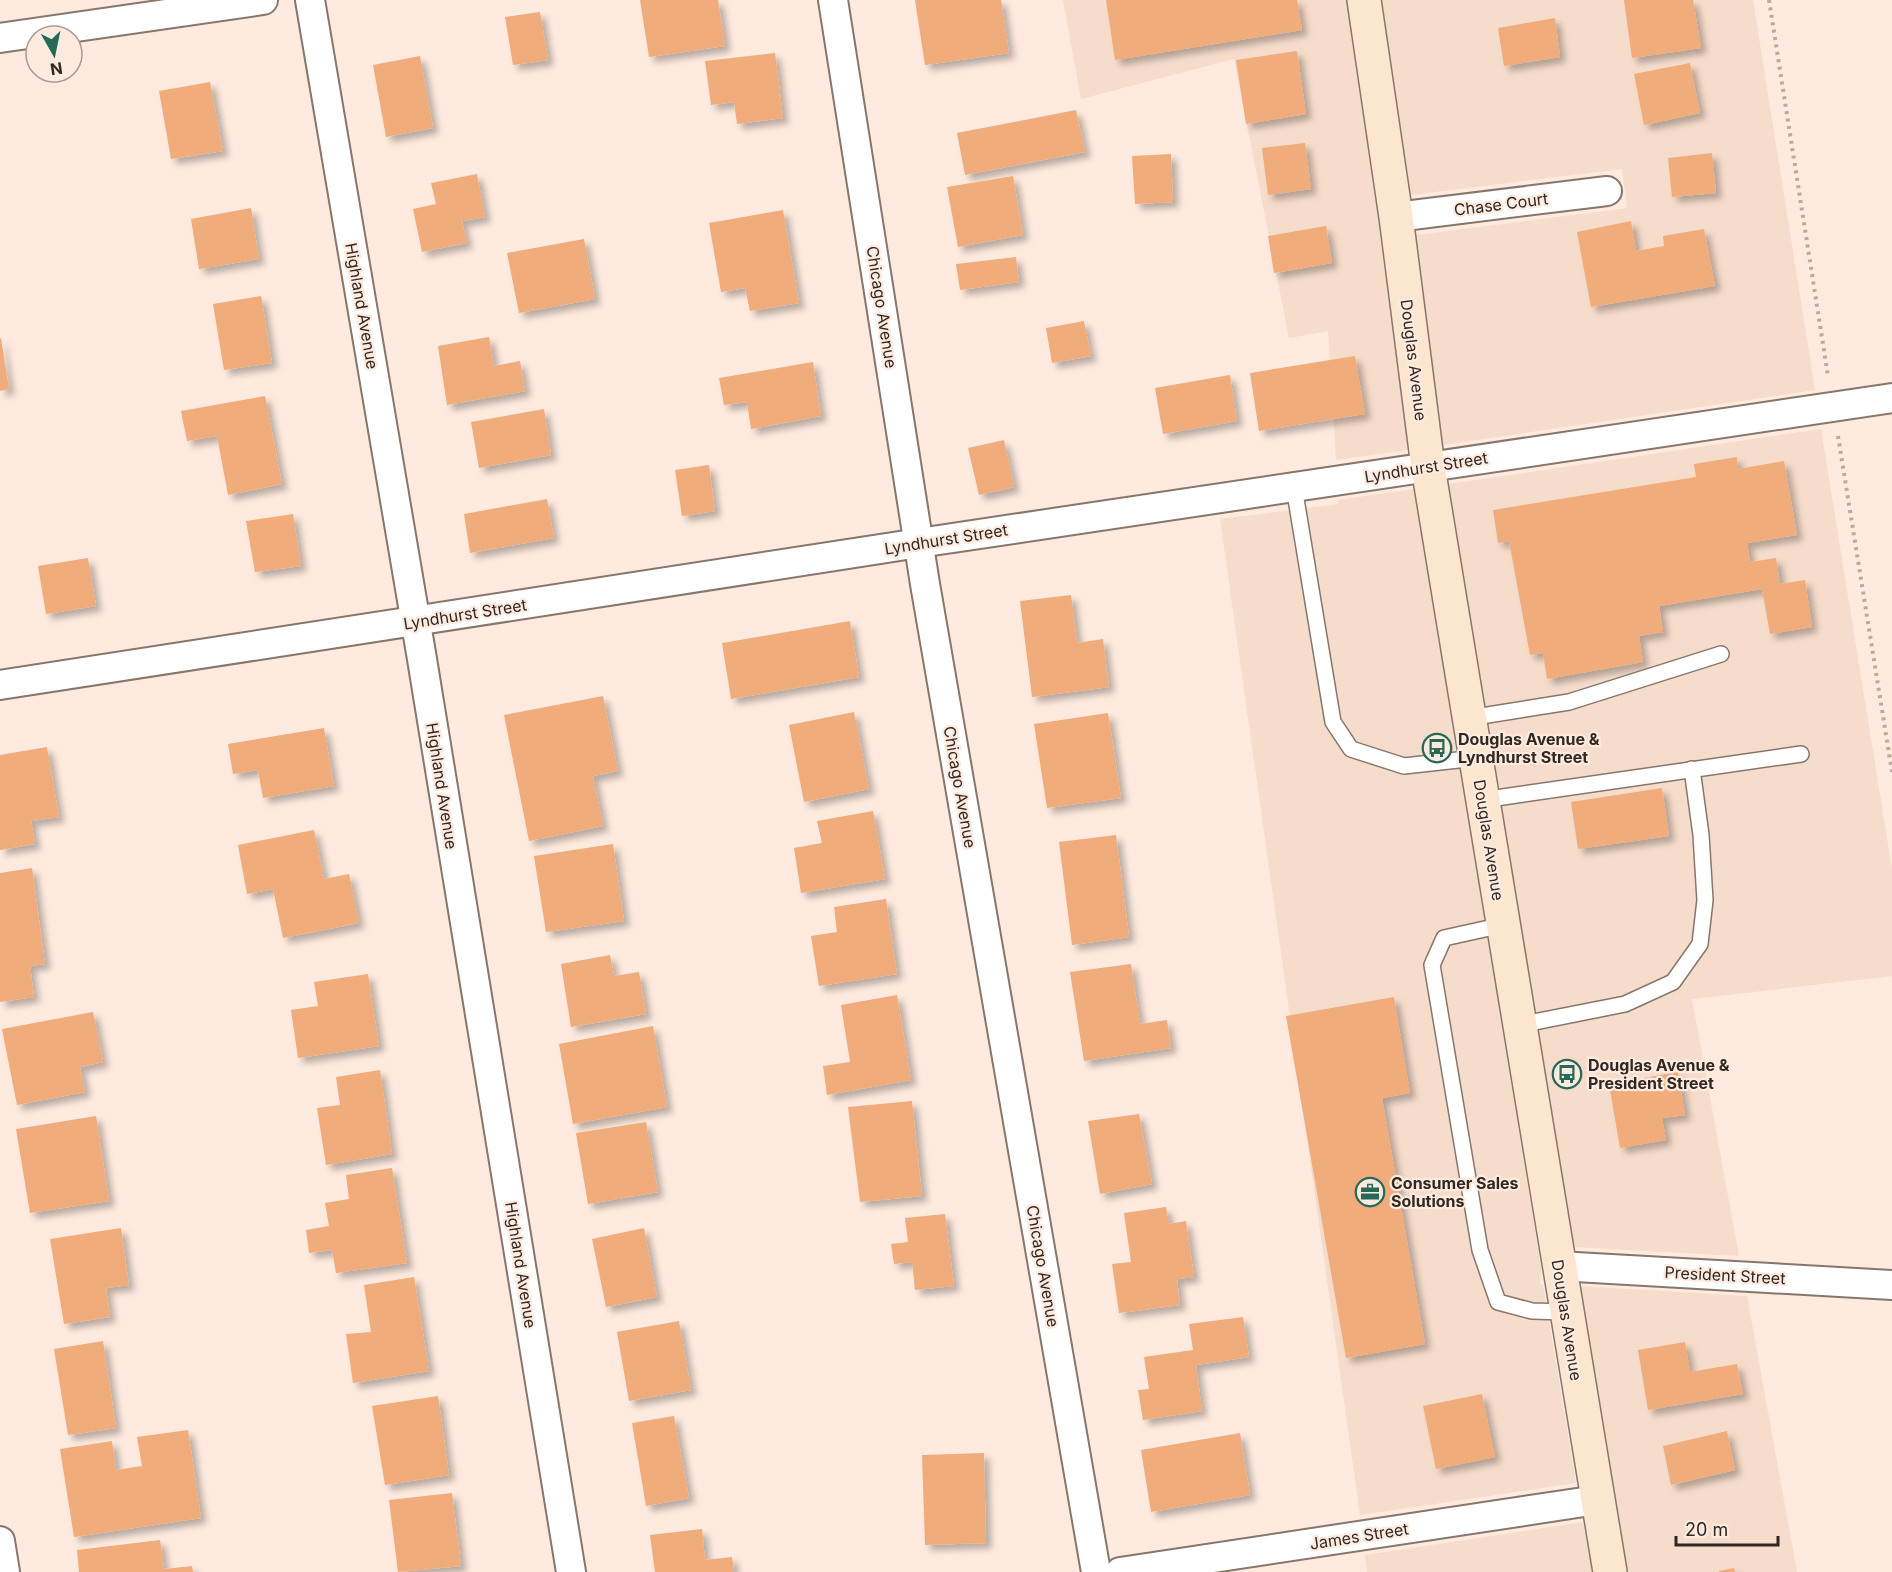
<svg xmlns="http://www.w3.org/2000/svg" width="1892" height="1572" font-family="Inter,sans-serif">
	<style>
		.built { fill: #f6dccb }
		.building { fill: #f1ac7c; filter: url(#shadow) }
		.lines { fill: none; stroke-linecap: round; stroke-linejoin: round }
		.lane-casing { stroke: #87766b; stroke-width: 18 }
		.street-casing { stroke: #87766b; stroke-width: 32 }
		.secondary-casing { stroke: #87766b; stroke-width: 36 }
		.path { stroke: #b9aaa0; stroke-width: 4; stroke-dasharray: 3 4.5; stroke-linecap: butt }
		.lane { stroke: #fff; stroke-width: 15 }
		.street { stroke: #fff; stroke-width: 28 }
		.secondary { stroke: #fde6cf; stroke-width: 33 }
		.labels { text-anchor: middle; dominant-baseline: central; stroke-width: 4.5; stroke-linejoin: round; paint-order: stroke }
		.street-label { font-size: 16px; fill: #2f2823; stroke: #feeade }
		.poi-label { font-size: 16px; font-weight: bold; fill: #2f2823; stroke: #feeade; text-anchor: start }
	</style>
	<defs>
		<filter id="shadow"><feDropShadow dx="5.5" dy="5.5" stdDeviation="3" flood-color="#0004"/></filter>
	</defs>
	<rect width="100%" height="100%" fill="#feeade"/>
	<g class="built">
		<polygon points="1063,0 1346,0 1378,219 1408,450 1336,460 1328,331 1289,338 1234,59 1081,99"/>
		<polygon points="1382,0 1753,0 1815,390 1443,445 1416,235 1627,208 1622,169 1411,195"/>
		<polygon points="1821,429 1892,869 1892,976 1692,999 1739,1256 1573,1247 1449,484"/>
		<polygon points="1414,489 1541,1267 1540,1284 1543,1285 1576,1483 1360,1515 1220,519 1338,504 1338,500"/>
		<polygon points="1580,1286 1747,1296 1797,1572 1628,1572"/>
		<polygon points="1583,1522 1592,1572 1367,1572 1365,1555"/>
	</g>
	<g class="building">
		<polygon points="640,0 718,0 725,46 649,57"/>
		<polygon points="915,0 1001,0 1009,53 925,65"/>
		<polygon points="1106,0 1297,0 1302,30 1115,60"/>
		<polygon points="1624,0 1693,0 1701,48 1632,58"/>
		<polygon points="540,12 548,60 513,65 505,17"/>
		<polygon points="1555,18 1560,57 1504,66 1498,28"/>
		<polygon points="1297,51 1306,114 1246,124 1236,60"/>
		<polygon points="775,53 783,118 737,124 734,102 711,105 705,61"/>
		<polygon points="420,56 433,128 386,137 373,65"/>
		<polygon points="1690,63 1700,113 1644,125 1634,74"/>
		<polygon points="210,82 223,151 171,159 159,91"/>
		<polygon points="1076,110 1085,152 965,175 957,133"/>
		<polygon points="1305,143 1311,189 1268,195 1262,148"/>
		<polygon points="1712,153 1716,193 1672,197 1668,158"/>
		<polygon points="1171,154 1173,202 1135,204 1132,156"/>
		<polygon points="477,174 485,217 462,221 467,243 422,252 413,209 436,204 431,183"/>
		<polygon points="1013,176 1023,235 958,247 947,187"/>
		<polygon points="251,208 259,259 199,269 191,219"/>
		<polygon points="783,210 799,303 750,311 745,288 721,292 709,223"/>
		<polygon points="1631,221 1636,251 1664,246 1663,236 1704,229 1715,286 1591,307 1577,232"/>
		<polygon points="1326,226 1332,263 1274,273 1268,236"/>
		<polygon points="584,239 595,299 519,313 507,253"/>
		<polygon points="1016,257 1019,282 960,290 956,264"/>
		<polygon points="261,296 272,363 224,370 213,304"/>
		<polygon points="1084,321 1091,356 1052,363 1046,328"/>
		<polygon points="489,337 494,366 520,361 525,391 447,405 438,346"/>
		<polygon points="1,338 9,389 0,391 0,339"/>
		<polygon points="1355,356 1365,414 1259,431 1250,373"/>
		<polygon points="813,362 821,416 751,429 747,402 724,405 719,378"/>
		<polygon points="1230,375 1237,421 1163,434 1155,388"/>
		<polygon points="265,396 282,484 228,495 217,436 187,441 181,411"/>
		<polygon points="544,409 551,455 479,468 471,422"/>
		<polygon points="1004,440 1014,487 979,495 968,448"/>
		<polygon points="1737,457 1738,469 1784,461 1797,535 1747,543 1750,562 1776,558 1780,584 1805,580 1812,627 1770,634 1762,589 1659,606 1663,632 1639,636 1643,662 1547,679 1543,653 1530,655 1509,541 1498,543 1493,510 1696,477 1694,464"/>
		<polygon points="709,465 715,511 682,516 675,470"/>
		<polygon points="547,499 554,538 470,553 464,514"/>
		<polygon points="293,514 301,566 255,572 246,521"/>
		<polygon points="88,558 96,606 46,614 38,566"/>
		<polygon points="1071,595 1077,643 1103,639 1109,687 1032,697 1020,601"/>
		<polygon points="850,621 859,677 731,699 722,643"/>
		<polygon points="603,696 618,771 593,776 603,826 529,841 504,715"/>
		<polygon points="854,712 869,789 804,802 789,725"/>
		<polygon points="1108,713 1121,798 1047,808 1034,724"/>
		<polygon points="324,728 334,786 263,798 258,770 233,774 228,744"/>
		<polygon points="47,747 59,817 31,821 35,844 0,850 0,755"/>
		<polygon points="1662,788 1669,836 1578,849 1571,802"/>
		<polygon points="873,811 885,879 801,893 794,848 822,843 817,821"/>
		<polygon points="314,830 324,879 349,874 359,923 283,938 273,889 247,894 238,845"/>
		<polygon points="1116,835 1129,937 1072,945 1059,842"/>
		<polygon points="613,844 624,921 546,932 534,856"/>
		<polygon points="32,868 45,964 30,966 34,997 0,1002 0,873"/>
		<polygon points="886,899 897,974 819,986 811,936 837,932 834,907"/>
		<polygon points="610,955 614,976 639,972 646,1014 571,1027 561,964"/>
		<polygon points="1131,964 1140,1024 1167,1020 1171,1048 1084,1061 1070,972"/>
		<polygon points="368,974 379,1046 298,1058 291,1010 318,1006 314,982"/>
		<polygon points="897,995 911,1080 827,1095 823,1066 850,1062 841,1005"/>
		<polygon points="1394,997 1410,1093 1382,1098 1425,1344 1346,1358 1286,1016"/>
		<polygon points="93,1012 103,1062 80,1067 85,1092 17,1105 2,1029"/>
		<polygon points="653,1026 667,1107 573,1124 559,1044"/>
		<polygon points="380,1070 392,1154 326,1165 317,1108 340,1105 336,1077"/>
		<polygon points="1678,1072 1685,1115 1662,1118 1666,1140 1620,1148 1609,1084"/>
		<polygon points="912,1101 922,1196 860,1202 848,1107"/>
		<polygon points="1139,1114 1152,1184 1100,1194 1088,1121"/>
		<polygon points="96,1116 109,1201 30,1213 16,1129"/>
		<polygon points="646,1122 658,1192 588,1204 576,1133"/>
		<polygon points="392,1168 407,1263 336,1273 332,1250 309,1253 306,1230 329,1226 325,1203 349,1199 346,1175"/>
		<polygon points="1166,1207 1169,1224 1186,1221 1194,1277 1177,1279 1180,1305 1119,1313 1112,1264 1131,1262 1124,1213"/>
		<polygon points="945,1214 954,1286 915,1290 912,1262 894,1264 891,1244 908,1242 905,1218"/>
		<polygon points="121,1228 129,1285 106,1288 110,1317 64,1324 50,1239"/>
		<polygon points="644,1228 657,1297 606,1307 592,1239"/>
		<polygon points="414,1277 429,1371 353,1383 346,1334 371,1332 364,1285"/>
		<polygon points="1243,1317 1249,1357 1196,1365 1202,1411 1143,1420 1138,1390 1149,1389 1144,1357 1193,1350 1189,1324"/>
		<polygon points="679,1321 691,1390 629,1401 617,1332"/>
		<polygon points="103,1341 116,1428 68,1435 54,1349"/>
		<polygon points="1685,1342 1690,1372 1737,1364 1743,1394 1648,1410 1638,1350"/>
		<polygon points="1482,1394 1495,1457 1436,1469 1423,1406"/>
		<polygon points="438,1396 449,1475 385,1485 372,1406"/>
		<polygon points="674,1416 689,1498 646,1506 632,1423"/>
		<polygon points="188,1430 201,1518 74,1537 60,1449 112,1441 116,1470 142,1466 137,1437"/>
		<polygon points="1727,1431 1735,1470 1671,1485 1663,1446"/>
		<polygon points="1240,1433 1250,1495 1151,1512 1141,1450"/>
		<polygon points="984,1453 986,1543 925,1545 922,1455"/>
		<polygon points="452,1493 461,1566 398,1572 389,1500"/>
		<polygon points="702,1529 705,1560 732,1557 734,1572 655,1572 650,1535"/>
		<polygon points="160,1540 164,1569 192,1566 193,1572 79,1572 77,1550"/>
		<polygon points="1734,1568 1735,1572 1719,1572 1719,1571"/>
	</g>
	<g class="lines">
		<g class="lane-casing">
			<g id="lane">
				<polyline points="1294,487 1333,722 1351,749 1404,766 1476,758"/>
				<polyline points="1469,718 1569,702 1721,654"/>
				<polyline points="1482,800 1801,754"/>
				<polyline points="1503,925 1444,938 1432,965 1480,1250 1498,1302 1532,1311 1566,1312"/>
				<polyline points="1519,1025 1625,1004 1673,982 1700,944 1705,900 1701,835 1692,769"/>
			</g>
		</g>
		<g class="street-casing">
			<g id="street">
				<polyline points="310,0 422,659 571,1572"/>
				<polyline points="833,0 925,584 1096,1572"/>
				<polyline points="0,38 263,0"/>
				<polyline points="1396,217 1607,191"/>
				<polyline points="0,685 919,543 1892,398"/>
				<polyline points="1558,1266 1892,1285"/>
				<polyline points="0,1541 5,1572"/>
				<polyline points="1120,1572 1597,1500"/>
			</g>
		</g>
		<g class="secondary-casing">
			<polyline id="secondary" points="1364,0 1396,217 1428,467 1610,1572"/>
		</g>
		<g class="path">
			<polyline points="1769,0 1828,376"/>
			<polyline points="1838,436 1892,772"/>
		</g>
		<use href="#lane" class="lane"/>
		<use href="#street" class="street"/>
		<use href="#secondary" class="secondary"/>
	</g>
	<defs>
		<g id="bus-ring" transform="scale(1.5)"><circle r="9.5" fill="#feeade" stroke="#266959" stroke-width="1.5"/><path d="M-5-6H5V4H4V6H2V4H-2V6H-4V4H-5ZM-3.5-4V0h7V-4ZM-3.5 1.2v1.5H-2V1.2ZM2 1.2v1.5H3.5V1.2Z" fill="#266959"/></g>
		<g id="office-ring" transform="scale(1.5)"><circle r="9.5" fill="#feeade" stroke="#266959" stroke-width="1.5"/><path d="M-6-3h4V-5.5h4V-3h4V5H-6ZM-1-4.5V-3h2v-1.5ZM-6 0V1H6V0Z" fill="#266959"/></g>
	</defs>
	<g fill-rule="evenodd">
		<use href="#bus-ring" x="1437" y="748"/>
		<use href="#bus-ring" x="1567" y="1074"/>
		<use href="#office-ring" x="1370" y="1192"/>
	</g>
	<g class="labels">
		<g class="street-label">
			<text transform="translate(1501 204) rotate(-7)">Chase Court</text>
			<text transform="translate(362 306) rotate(80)">Highland Avenue</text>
			<text transform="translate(882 307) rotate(81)">Chicago Avenue</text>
			<text transform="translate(1414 360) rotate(83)">Douglas Avenue</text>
			<text transform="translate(1426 467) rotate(-9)">Lyndhurst Street</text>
			<text transform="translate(946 539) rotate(-9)">Lyndhurst Street</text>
			<text transform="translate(465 614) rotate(-9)">Lyndhurst Street</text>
			<text transform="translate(442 786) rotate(81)">Highland Avenue</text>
			<text transform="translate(960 787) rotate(80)">Chicago Avenue</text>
			<text transform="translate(1489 840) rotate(81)">Douglas Avenue</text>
			<text transform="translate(521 1265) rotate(81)">Highland Avenue</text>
			<text transform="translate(1043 1266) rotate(80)">Chicago Avenue</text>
			<text transform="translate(1725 1275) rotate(3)">President Street</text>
			<text transform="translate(1567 1320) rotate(81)">Douglas Avenue</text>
			<text transform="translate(1359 1536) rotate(-9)">James Street</text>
		</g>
		<g class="poi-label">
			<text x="1458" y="739">Douglas Avenue &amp;<tspan x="1458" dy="18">Lyndhurst Street</tspan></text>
			<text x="1588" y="1065">Douglas Avenue &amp;<tspan x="1588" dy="18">President Street</tspan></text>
			<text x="1391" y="1183">Consumer Sales<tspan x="1391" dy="18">Solutions</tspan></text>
		</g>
	</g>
	<g transform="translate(54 54) rotate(171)"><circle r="28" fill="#feeade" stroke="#ab9c93" stroke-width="1.5"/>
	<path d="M0-4.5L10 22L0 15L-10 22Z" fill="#266959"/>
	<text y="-9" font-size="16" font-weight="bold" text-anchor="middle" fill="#2f2823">N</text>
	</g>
	<path d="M1676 1536v9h102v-9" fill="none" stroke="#2f2823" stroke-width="3"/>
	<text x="1685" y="1536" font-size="18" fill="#2f2823" stroke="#feeade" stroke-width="4.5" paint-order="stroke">20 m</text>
</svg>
